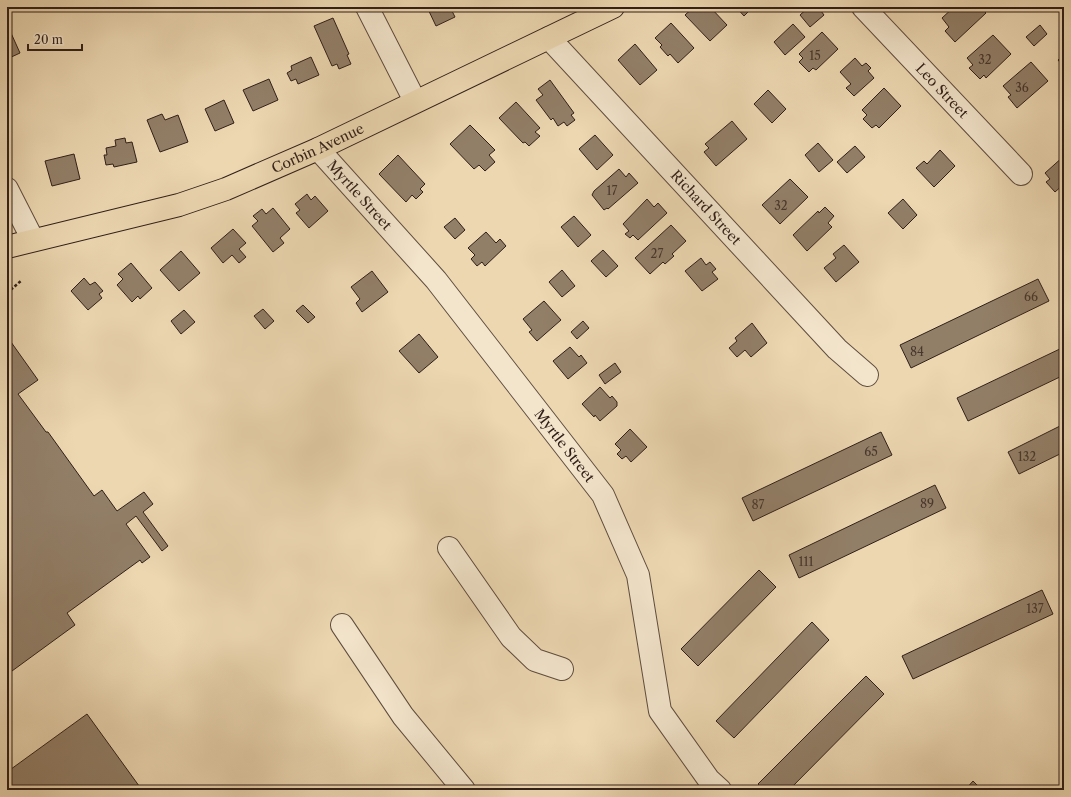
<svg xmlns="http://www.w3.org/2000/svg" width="1071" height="797" font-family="'Libre Caslon Text',serif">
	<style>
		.building { fill: #927f68; stroke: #301f19 }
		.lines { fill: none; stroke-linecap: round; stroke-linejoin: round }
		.minor-casing { stroke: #5f4d3f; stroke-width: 24 }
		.major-casing { stroke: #301f19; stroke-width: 24 }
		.path { stroke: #301f19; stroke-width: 2.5; stroke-dasharray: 3 2; stroke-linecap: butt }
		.minor { stroke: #f3e5cc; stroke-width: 22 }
		.major { stroke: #ecd7b1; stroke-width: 22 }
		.labels { text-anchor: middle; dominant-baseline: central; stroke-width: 3.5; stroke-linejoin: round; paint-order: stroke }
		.number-label { font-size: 12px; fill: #48372d }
		.street-label { font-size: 14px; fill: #301f19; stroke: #f3e5cc }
	</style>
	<rect width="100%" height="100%" fill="#ecd7b1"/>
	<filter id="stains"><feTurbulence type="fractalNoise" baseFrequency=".005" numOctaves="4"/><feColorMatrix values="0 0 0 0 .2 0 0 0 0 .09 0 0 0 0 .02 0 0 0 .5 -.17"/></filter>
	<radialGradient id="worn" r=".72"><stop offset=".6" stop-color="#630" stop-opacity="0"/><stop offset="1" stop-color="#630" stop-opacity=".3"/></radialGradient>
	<g class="building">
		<polygon points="427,7 450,7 455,17 436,26"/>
		<polygon points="694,7 710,7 727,25 710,41 685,15"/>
		<polygon points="736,7 753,7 744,16"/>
		<polygon points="809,7 818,7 824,15 810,27 800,15"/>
		<polygon points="954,7 980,7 986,13 955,42 945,31 949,27 942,18"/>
		<polygon points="333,18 349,54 347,55 351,64 339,69 337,64 332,66 314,26"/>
		<polygon points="671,23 694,48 678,63 670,54 668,56 660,47 662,45 655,38"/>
		<polygon points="793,24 805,37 785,55 774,42"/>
		<polygon points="1040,25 1047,34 1034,46 1026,37"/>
		<polygon points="822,32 838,49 816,70 813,68 809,72 799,62 803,58 799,54"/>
		<polygon points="11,33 20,53 7,59 7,34"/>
		<polygon points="993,35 1011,54 986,78 984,75 980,79 969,68 973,65 967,58"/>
		<polygon points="635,44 657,70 640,85 618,60"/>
		<polygon points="1064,55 1064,67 1058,60"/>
		<polygon points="311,57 319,75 298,84 296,79 291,81 287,73 292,70 291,66"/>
		<polygon points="855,58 862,66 866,63 871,68 868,71 874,78 854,96 846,88 851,84 840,72"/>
		<polygon points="1031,62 1048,81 1017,108 1008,97 1011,95 1003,86"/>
		<polygon points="269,79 278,100 253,111 243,90"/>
		<polygon points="550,80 574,113 571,115 575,120 567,126 564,122 558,126 553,118 551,120 536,100 543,95 538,89"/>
		<polygon points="884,88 901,106 879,128 876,125 872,128 863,119 867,115 862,110"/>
		<polygon points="768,90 786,109 772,123 754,104"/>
		<polygon points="224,100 234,123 215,131 205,109"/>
		<polygon points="516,102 540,128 535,132 540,136 529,146 525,142 523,143 499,118"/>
		<polygon points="162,114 165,120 178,115 188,142 160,152 147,120"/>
		<polygon points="732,121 747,139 716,166 704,152 709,148 705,144"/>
		<polygon points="470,125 495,150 489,155 495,162 485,171 479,165 474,169 450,144"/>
		<polygon points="595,135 613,155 597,170 579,149"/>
		<polygon points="125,138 126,143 132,142 137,162 114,167 113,164 106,165 104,155 107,155 106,148 116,146 115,140"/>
		<polygon points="818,143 833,160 819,172 805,155"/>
		<polygon points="855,146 865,157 847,173 837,162"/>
		<polygon points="940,150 955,166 934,187 916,168 924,161 927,164"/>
		<polygon points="74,154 80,179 52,186 45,161"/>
		<polygon points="398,155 425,184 420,189 423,192 416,199 412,195 406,202 379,174"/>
		<polygon points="1064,156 1064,184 1055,192 1046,182 1050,179 1045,173"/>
		<polygon points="619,169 626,177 629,173 638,183 608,209 607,208 604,210 592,195 594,191"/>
		<polygon points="790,179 808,197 780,224 762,205"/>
		<polygon points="307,194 311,200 315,196 328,211 309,228 296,213 300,210 295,204"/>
		<polygon points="647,199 654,207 658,203 667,213 638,240 633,235 630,238 625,234 629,231 623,224"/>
		<polygon points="903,199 917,215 903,229 888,213"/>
		<polygon points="825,207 834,216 828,223 832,227 807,251 793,235 818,211 819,213"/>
		<polygon points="273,208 290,229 280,238 284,243 273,252 252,226 258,221 253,216 262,209 266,214"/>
		<polygon points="574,216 591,235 578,247 561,227"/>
		<polygon points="455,218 465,230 455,239 444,227"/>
		<polygon points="671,225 686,241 672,254 674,256 665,264 663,262 650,274 635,258"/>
		<polygon points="233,229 246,243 239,249 246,257 239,263 232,255 223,263 211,248"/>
		<polygon points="486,232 496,243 500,239 506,246 485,266 482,262 477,266 471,259 475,255 468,248"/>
		<polygon points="844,245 859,262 836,282 824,268 836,258 833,254"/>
		<polygon points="603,250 618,266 606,277 591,261"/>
		<polygon points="181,251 200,273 179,291 160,270"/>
		<polygon points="701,258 706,265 710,262 716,269 712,272 718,279 702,291 685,271"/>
		<polygon points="131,263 152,288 140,299 138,296 132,302 117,285 123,279 118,274"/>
		<polygon points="562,270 575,286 562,297 549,282"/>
		<polygon points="372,271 388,292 362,312 356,303 360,299 351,287"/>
		<polygon points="84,278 90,285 95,282 103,291 99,294 102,298 88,310 71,291"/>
		<polygon points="1038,279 1049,301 911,368 900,345"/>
		<polygon points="544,301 561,320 537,341 529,332 532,330 523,319"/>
		<polygon points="303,305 315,317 308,323 296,311"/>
		<polygon points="263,309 274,321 265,329 254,316"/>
		<polygon points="184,310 195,322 181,334 171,321"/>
		<polygon points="583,321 589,328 577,339 571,332"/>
		<polygon points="752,323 767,343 751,357 745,350 737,357 729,348 737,341 735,338"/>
		<polygon points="419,334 438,357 419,373 399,351"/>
		<polygon points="11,342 38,380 18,394 46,432 48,432 94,496 102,490 117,511 144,492 153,504 143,512 168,546 162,551 136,516 126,524 150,557 142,563 140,560 67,613 75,625 12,671 7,664 7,344"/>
		<polygon points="570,347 579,357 581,355 587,363 568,379 553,361"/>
		<polygon points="1064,347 1064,375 968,421 957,398"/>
		<polygon points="615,363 621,372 605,384 599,375"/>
		<polygon points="600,387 610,398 612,396 617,402 617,406 600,421 595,415 594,417 582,404"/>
		<polygon points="1064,424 1064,452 1019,474 1008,452"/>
		<polygon points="630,429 647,447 631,462 626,456 622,459 617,454 621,450 615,444"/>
		<polygon points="881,432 892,455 753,521 742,498"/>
		<polygon points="935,485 946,508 799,578 789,555"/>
		<polygon points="759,570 776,587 698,666 681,649"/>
		<polygon points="1042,590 1053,614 913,679 902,656"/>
		<polygon points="812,622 829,640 734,738 716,721"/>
		<polygon points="866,676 884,694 789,790 764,790 758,784"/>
		<polygon points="87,714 142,790 7,790 7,772"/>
		<polygon points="973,781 982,790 965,790"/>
	</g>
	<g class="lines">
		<g class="minor-casing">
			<g id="minor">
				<polyline points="367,7 415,101"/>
				<path id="s1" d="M 863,7 L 1021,174"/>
				<path id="s2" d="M 549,38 L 837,349 L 867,375"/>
				<path id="s3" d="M 318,149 L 436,280 L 603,495 L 638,575 L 660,711 L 709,780 L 720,790"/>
				<polyline points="7,189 33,240"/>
				<polyline points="449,548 511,637 535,660 562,669"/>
				<polyline points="342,625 403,716 464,790"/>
			</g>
		</g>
		<g class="major-casing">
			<g id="major">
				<path id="s4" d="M 7,247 L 179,205 L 226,189 L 318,149 L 613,7"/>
			</g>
		</g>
		<polyline class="path" points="7,293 22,280"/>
		<use href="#minor" class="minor"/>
		<use href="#major" class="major"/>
	</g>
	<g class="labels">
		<g class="number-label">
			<text x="815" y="55">15</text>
			<text x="985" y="59">32</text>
			<text x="1022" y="87">36</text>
			<text x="612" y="190">17</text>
			<text x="781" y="205">32</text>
			<text x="657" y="253">27</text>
			<text x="1031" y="296">66</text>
			<text x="917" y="351">84</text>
			<text x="871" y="451">65</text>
			<text x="1027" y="456">132</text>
			<text x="927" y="503">89</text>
			<text x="758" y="504">87</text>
			<text x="806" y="561">111</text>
			<text x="1035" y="608">137</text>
		</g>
		<g class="street-label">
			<text stroke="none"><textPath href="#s1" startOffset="115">Leo Street</textPath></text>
			<text stroke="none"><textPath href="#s4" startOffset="327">Corbin Avenue</textPath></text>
			<text stroke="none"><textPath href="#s3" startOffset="62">Myrtle Street</textPath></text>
			<text stroke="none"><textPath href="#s2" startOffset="231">Richard Street</textPath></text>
			<text stroke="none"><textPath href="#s3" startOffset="386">Myrtle Street</textPath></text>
		</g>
	</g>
	<rect width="1071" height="797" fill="none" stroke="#ecd7b1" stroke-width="24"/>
	<rect x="8" y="8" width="1055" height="781" fill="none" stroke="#301f19" stroke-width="2"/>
	<rect x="12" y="12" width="1047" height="773" fill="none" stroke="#301f19"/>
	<path d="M28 44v6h54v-6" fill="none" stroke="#301f19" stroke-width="2"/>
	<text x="34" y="44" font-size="12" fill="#301f19" stroke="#f3e5cc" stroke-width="3" paint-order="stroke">20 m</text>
	<rect width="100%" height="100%" filter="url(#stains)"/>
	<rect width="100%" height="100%" fill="url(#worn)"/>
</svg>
